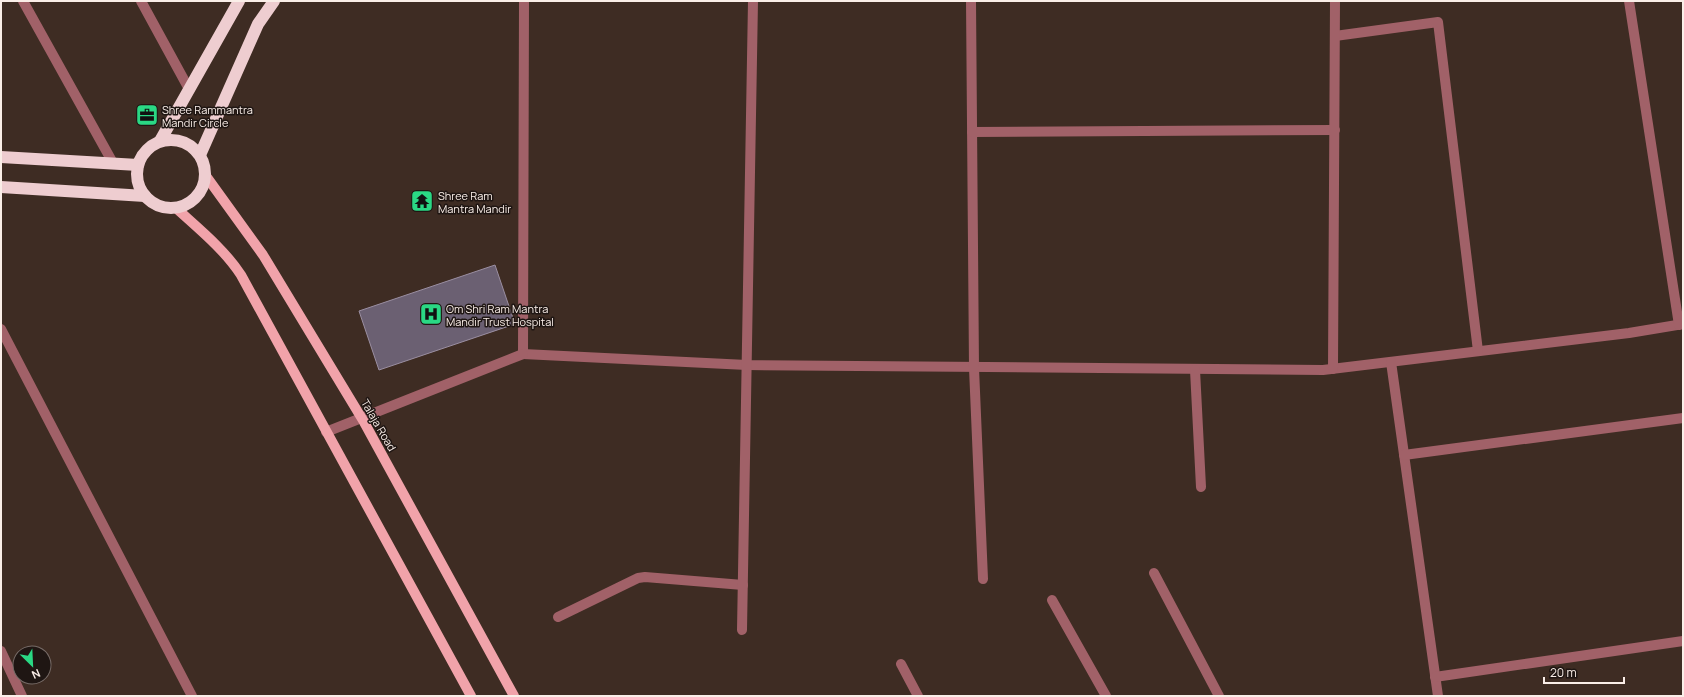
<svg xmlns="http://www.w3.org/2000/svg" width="1684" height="697" font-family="Manrope,sans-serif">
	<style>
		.building { fill: #6b6072; stroke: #9b8fa2 }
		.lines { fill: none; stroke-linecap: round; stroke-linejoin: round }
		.lane { stroke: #a16168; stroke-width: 10 }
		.street { stroke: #a16168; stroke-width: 10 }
		.primary { stroke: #f1a3aa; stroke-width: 10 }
		.highway { stroke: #eecdd0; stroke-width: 12 }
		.labels { text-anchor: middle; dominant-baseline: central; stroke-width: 3; stroke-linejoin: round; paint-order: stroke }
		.poi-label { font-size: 11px; fill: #faeee8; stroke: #1f1613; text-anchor: start }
		.street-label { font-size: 11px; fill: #faeee8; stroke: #1f1613 }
	</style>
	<rect width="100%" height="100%" fill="#3e2c23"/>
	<polygon class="building" points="495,265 515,324 379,370 359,311"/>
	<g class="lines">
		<polyline class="lane" points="23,1 113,163"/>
		<g class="street">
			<polyline points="141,1 189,89"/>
			<polyline points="524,1 523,354 747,365 1323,370 1629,333 1683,324"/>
			<polyline points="971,1 974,368 983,579"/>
			<polyline points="1629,1 1679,325"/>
			<polyline points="1335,36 1438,22 1478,351"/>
			<polyline points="972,132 1335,130"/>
			<polyline points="1,329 192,696"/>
			<polyline points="1391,362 1438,696"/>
			<polyline points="1333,369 1335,1"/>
			<polyline points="1195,370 1201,487"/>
			<polyline points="326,432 523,354"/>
			<polyline points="1404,455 1683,418"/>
			<polyline points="1154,573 1219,696"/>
			<polyline points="1052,600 1106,696"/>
			<polyline points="558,617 638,578 645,577 743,585"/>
			<polyline points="742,630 753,1"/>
			<polyline points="1,651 22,696"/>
			<polyline points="901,664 918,696"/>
			<polyline points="1435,677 1683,641"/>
		</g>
		<g class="primary">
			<polyline points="206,176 263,255 364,422 514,696"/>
			<path d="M 176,208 C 199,229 224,249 241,275 L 471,696"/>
		</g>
		<g class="highway">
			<circle cx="171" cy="174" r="34"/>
			<polyline points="160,141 239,1"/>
			<polyline points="200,155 258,24 274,1"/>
			<polyline points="1,157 138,165"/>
			<polyline points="1,187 145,196"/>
		</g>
	</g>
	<defs>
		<g id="office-square" transform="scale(1.15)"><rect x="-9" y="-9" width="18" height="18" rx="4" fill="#2ad884" stroke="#1f1613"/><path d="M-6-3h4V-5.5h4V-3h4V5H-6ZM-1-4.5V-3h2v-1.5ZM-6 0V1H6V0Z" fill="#111"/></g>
		<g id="temple-square" transform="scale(1.15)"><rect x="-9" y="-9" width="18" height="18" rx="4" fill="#2ad884" stroke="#1f1613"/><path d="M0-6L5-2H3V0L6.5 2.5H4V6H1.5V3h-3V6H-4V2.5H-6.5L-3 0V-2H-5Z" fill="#111"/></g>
		<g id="hospital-square" transform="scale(1.15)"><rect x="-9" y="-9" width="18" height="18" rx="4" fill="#2ad884" stroke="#1f1613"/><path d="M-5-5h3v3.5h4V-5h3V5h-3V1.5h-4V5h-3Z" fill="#111"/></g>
	</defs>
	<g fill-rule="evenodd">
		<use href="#office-square" x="147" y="115"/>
		<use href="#temple-square" x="422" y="201"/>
		<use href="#hospital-square" x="431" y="314"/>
	</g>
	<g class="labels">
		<g class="poi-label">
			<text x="162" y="109">Shree Rammantra<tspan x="162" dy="13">Mandir Circle</tspan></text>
			<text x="438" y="195">Shree Ram<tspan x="438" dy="13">Mantra Mandir</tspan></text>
			<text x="446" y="308">Om Shri Ram Mantra<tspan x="446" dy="13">Mandir Trust Hospital</tspan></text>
		</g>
		<g class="street-label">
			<text transform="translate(379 425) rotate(60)">Talaja Road</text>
		</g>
	</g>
	<rect width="1684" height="697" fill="none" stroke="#faeee8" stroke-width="4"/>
	<g transform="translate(32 665) rotate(156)"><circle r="19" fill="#1f1613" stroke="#776c68"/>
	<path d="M0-3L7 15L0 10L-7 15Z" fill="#2ad884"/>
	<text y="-6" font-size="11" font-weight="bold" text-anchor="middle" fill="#faeee8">N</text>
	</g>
	<path d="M1544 677v6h80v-6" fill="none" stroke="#faeee8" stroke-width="2"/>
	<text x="1550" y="677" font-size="12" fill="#faeee8" stroke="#1f1613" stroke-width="3" paint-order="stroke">20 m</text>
</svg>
